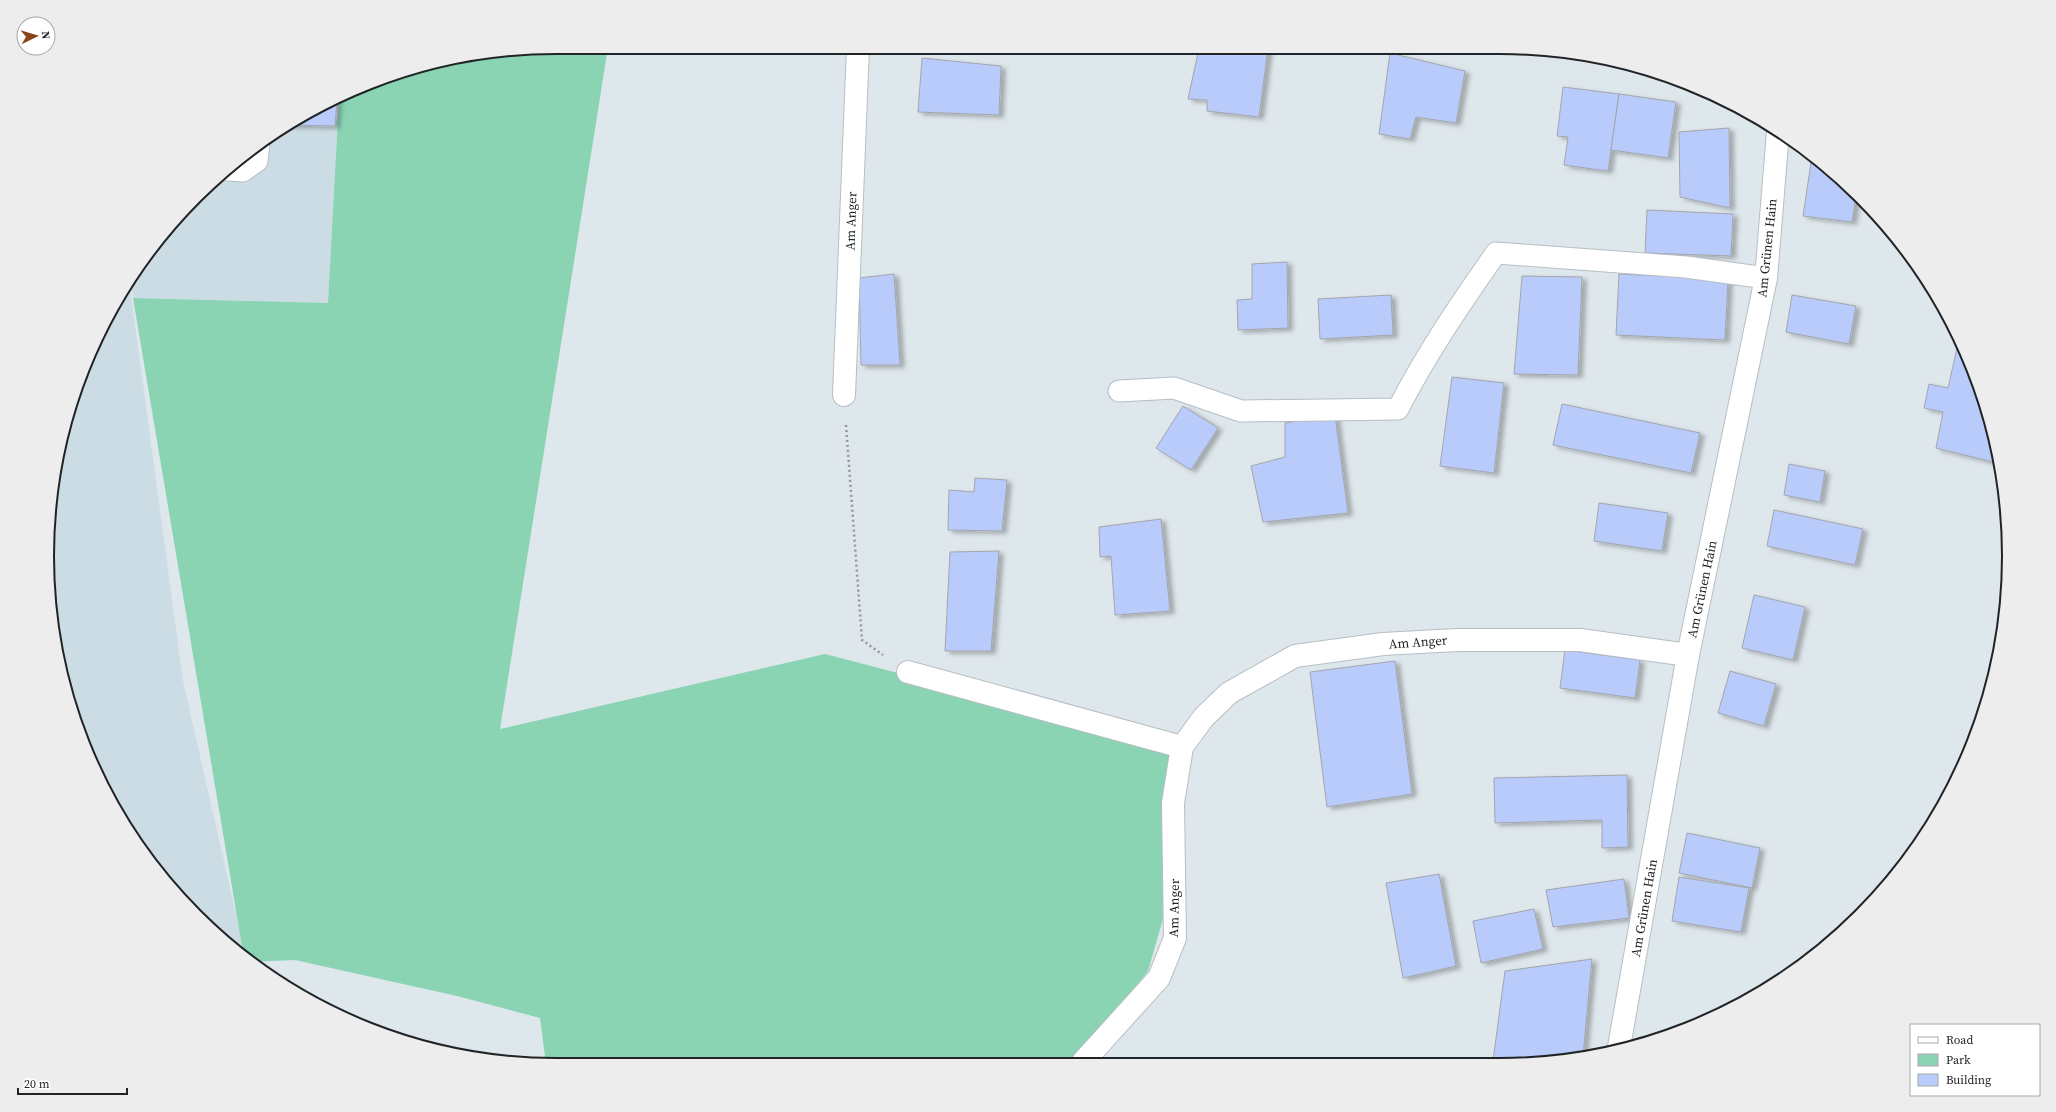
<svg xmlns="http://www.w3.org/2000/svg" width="2056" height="1112" font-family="'Source Serif 4',serif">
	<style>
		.built { fill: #ccdce5 }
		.green { fill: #8ad4b3 }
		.building { fill: #b9cbfa; stroke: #a2a5ad; filter: url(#shadow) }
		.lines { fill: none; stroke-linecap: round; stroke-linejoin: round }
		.lane-casing { stroke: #b6bfc4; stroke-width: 23 }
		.street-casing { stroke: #b6bfc4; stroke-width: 24 }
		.path { stroke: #91989c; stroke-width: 2.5; stroke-dasharray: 2 3; stroke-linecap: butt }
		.lane { stroke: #fff; stroke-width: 21 }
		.street { stroke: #fff; stroke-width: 22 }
		.labels { text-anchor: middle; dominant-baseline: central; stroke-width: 3; stroke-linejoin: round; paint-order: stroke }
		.street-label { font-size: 13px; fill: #212426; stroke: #fff }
		.rim { fill: none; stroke: #212426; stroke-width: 2 }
	</style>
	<defs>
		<filter id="shadow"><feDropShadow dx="4.5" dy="2.5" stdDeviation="2" flood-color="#0004"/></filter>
	</defs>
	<rect width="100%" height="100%" fill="#dee7ec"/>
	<g class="built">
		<polygon points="339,98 328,303 133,298 131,277 173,220 246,152 302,115"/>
		<polygon points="129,280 183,681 246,958 244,958 173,892 133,839 86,751 64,688 48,590 48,522 64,424 86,361"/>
	</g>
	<polygon class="green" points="556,47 608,47 500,729 825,654 1182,747 1165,912 1148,971 1078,1062 546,1064 540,1018 457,996 295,960 249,962 244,958 133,298 328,303 339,98 392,74 457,57"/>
	<g class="building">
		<polygon points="1199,48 1268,48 1259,117 1207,111 1207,100 1188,99"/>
		<polygon points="1390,53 1465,71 1456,123 1416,117 1410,139 1379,134"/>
		<polygon points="922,58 1001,66 999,115 918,112"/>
		<polygon points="1563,87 1619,94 1608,171 1564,165 1568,137 1557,136"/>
		<polygon points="1619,94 1676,102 1668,158 1611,150"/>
		<polygon points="337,99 335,126 287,125 302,115"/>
		<polygon points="1729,128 1730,208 1680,197 1679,132"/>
		<polygon points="1812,156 1835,173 1856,195 1852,222 1803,216"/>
		<polygon points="1647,210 1733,214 1731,256 1645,253"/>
		<polygon points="1287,262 1288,328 1238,330 1237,300 1252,299 1252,264"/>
		<polygon points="894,274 900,365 861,365 859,278"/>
		<polygon points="1619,274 1728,279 1725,340 1616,335"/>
		<polygon points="1522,276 1582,277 1578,375 1514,374"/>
		<polygon points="1391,295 1393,335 1320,339 1318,299"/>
		<polygon points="1792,295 1856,306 1849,344 1786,332"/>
		<polygon points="1959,339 1992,424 1996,449 1993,462 1936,448 1943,412 1924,408 1929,384 1948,388"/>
		<polygon points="1452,377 1504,383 1494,473 1440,466"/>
		<polygon points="1562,404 1700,433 1691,473 1553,445"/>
		<polygon points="1183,406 1218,428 1191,470 1156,448"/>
		<polygon points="1335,415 1348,513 1263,522 1251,466 1285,457 1285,423"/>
		<polygon points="1789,464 1825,471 1820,502 1784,495"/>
		<polygon points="975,478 1007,480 1002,531 948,530 949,490 974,492"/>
		<polygon points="1599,503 1668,513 1662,551 1594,541"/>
		<polygon points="1774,510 1863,529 1855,565 1767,546"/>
		<polygon points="1161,519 1170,611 1115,615 1111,556 1100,557 1099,527"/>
		<polygon points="999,551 991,651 945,651 950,552"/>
		<polygon points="1754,595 1805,607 1793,660 1742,648"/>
		<polygon points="1565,650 1640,660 1635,698 1560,688"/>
		<polygon points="1395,661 1412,794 1327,807 1310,672"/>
		<polygon points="1730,671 1776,684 1764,726 1718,713"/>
		<polygon points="1627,775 1628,847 1602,848 1602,820 1495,823 1494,778"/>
		<polygon points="1687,833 1760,848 1752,888 1679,873"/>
		<polygon points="1439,874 1456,966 1403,978 1386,883"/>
		<polygon points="1679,877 1749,888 1741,932 1672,921"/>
		<polygon points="1624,879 1629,918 1553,927 1546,890"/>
		<polygon points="1534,909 1543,949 1481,963 1473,921"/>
		<polygon points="1592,959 1583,1056 1566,1061 1493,1061 1505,971"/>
	</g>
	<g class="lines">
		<g class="lane-casing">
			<g id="lane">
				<polyline points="227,170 243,171 257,161 259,144"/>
				<path d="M 1119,391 L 1174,388 L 1241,411 L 1398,409 C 1426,354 1461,303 1496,253 L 1686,267 L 1766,278"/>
			</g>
		</g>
		<g class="street-casing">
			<g id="street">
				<polyline points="844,395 858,47"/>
				<polyline points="908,672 1182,747"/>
				<polyline points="1619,1047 1688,655 1766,278 1778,132"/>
				<polyline points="1083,1062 1159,978 1175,938 1173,803 1182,747 1204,717 1229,693 1295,656 1383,644 1457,640 1580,640 1688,655"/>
			</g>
		</g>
		<polyline class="path" points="846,425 862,640 883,655"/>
		<use href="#lane" class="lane"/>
		<use href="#street" class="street"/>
	</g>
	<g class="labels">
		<g class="street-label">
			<text transform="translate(851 221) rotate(-88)">Am Anger</text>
			<text transform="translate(1767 248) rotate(-84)">Am Grünen Hain</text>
			<text transform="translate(1702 589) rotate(-78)">Am Grünen Hain</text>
			<text transform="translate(1418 642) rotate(-4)">Am Anger</text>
			<text transform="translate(1174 908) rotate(-89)">Am Anger</text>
			<text transform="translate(1644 908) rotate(-80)">Am Grünen Hain</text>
		</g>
	</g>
	<path d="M0 0H2056V1112H0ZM556 54H1500A502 502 0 0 1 2002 556V556A502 502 0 0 1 1500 1058H556A502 502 0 0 1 54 556V556A502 502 0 0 1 556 54Z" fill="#ededee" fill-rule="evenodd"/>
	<path class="rim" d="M556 54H1500A502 502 0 0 1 2002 556V556A502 502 0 0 1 1500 1058H556A502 502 0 0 1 54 556V556A502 502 0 0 1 556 54Z"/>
	<rect x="1910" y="1024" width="130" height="72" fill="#ffffff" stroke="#a6a7a8"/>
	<rect x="1918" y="1037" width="20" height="6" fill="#ffffff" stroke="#a6a7a8"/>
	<text x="1946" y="1044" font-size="12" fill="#212426">Road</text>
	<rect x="1918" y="1054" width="20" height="12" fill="#8ad4b3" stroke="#a6a7a8"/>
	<text x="1946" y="1064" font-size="12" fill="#212426">Park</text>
	<rect x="1918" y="1074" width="20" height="12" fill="#b9cbfa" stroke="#a6a7a8"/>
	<text x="1946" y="1084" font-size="12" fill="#212426">Building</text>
	<g transform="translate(36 36) rotate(85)"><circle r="19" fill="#ffffff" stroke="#a6a7a8"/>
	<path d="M0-3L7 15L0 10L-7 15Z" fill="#89431d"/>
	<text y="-6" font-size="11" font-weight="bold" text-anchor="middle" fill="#212426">N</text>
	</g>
	<path d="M18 1088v6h109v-6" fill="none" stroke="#212426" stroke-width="2"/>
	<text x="24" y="1088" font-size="12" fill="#212426" stroke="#ffffff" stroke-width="3" paint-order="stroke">20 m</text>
</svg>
